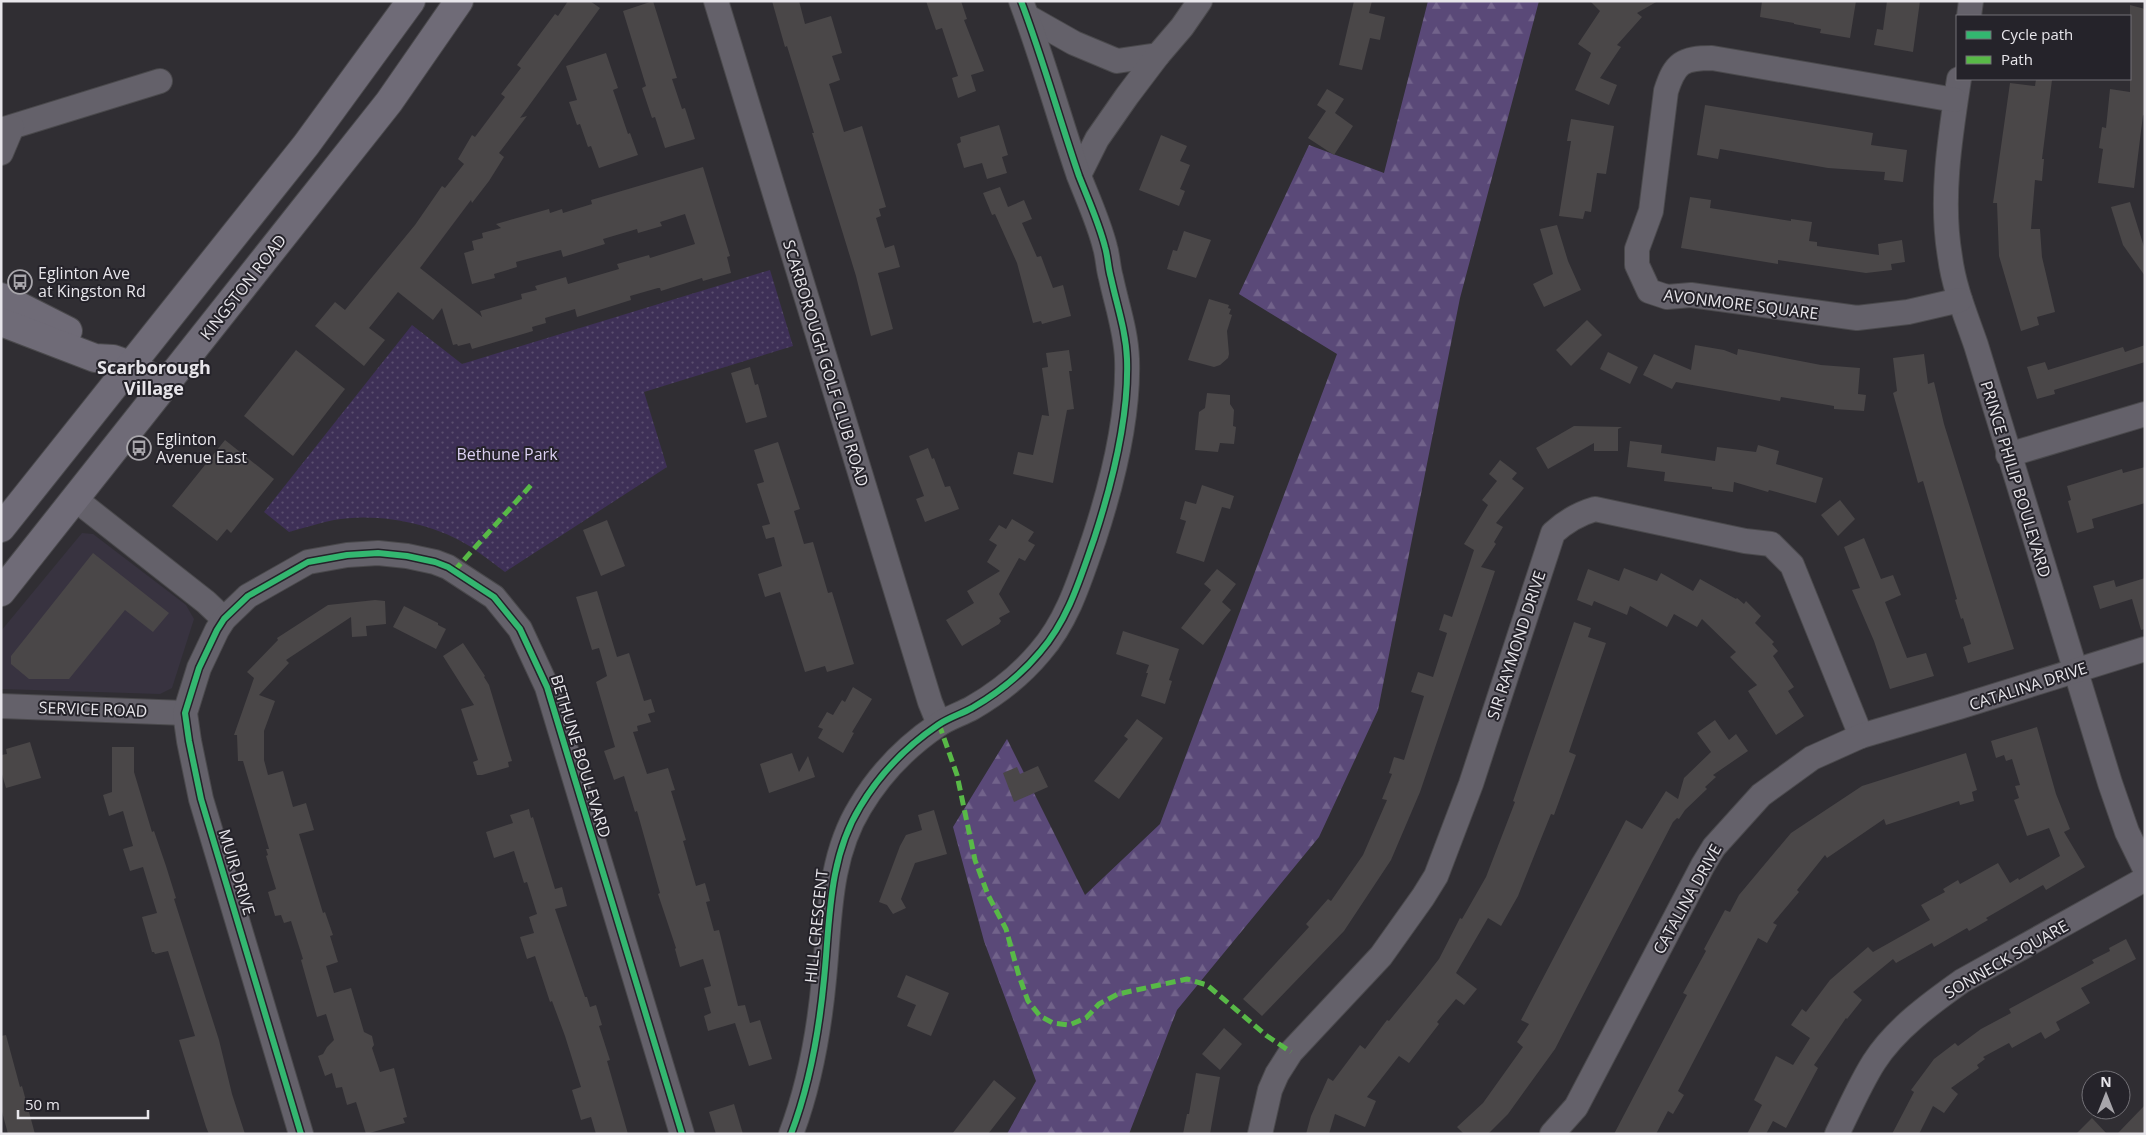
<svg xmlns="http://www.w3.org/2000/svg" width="2146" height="1135" font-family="'Open Sans',sans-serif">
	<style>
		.built { fill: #383340 }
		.forest { fill: url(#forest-firs) }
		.park { fill: url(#park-dots) }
		.building { fill: #4a4748 }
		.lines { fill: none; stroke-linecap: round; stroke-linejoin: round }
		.minor-casing { stroke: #4a494c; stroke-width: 26 }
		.major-casing { stroke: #4a494c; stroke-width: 30 }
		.minor { stroke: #64616a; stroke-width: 24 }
		.major { stroke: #6f6b77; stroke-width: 28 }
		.quiet { stroke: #58b947; stroke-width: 5; stroke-dasharray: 10 5; stroke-linecap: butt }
		.cycleway-casing { stroke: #25232a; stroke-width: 9 }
		.cycleway { stroke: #33b770; stroke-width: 6 }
		.labels { text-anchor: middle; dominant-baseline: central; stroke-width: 4; stroke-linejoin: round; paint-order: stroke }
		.poi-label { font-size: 16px; fill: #e8e6eb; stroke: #25232a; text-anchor: start }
		.street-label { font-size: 16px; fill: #e8e6eb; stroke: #25232a }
		.park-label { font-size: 16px; fill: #dcd1f3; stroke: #25232a }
		.neighbourhood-label { font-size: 18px; font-weight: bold; fill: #e8e6eb; stroke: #25232a }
	</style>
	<defs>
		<pattern id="forest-firs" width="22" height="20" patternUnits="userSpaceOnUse" patternTransform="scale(1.25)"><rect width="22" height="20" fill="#5a4978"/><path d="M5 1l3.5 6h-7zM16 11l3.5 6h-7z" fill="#72638b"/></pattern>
		<pattern id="park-dots" width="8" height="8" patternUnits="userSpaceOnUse" patternTransform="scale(1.25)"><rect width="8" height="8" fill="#3e3057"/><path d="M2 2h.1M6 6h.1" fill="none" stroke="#5a4e6f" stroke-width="1.8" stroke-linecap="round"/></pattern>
	</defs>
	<rect width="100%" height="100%" fill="#302e33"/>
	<polygon class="built" points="82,533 93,534 186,605 194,619 172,688 160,694 1,689 1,631"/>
	<polygon class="forest" points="1428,1 1539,1 1460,298 1378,710 1319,837 1177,1010 1129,1134 1007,1134 1036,1081 984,941 953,827 1007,739 1085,895 1160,824 1337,354 1239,294 1309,145 1384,173"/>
	<path class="park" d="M 770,270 L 793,346 L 644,392 L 667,467 L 505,572 C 494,564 483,555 471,547 C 435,523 376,512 334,520 C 319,523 304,528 289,532 L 264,512 L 412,325 L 462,364 Z"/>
	<g class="building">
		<polygon points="568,1 590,1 600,8 520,118 527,116 499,153 504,157 489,181 472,203 471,200 420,268 482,317 480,311 522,299 521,294 537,290 535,286 566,277 568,284 619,269 617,264 649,255 650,258 695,244 685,214 660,222 662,226 638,233 637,229 603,239 605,244 563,257 561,250 516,262 517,267 494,274 495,278 472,284 464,253 474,250 472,241 483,238 482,233 501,228 496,224 549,209 550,213 562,209 563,213 592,204 591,200 703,167 730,256 727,257 731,273 703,281 702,278 661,291 660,288 658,288 630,296 631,300 577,317 575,309 545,318 546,323 532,327 533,331 472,349 470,343 458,346 457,344 453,345 442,308 433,320 398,292 369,328 385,340 364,366 315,326 335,302 345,310 415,225 442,186 445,188 464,164 458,159 472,135 475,137 505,97 501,94 521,68 517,65 555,14 558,16"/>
		<polygon points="653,1 677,78 672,79 682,109 685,108 695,139 665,148 655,117 652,118 642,88 646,86 623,11"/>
		<polygon points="772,1 799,1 805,24 831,16 842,53 832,56 840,80 829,84 844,132 862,126 886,207 879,209 881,216 876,218 885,248 894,245 900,267 878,273 893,329 871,336 856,276 812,133 814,133 787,46 785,47"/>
		<polygon points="926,1 961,1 967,19 964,20 984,71 971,75 976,91 958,98 952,78 958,76 942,28 936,30"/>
		<polygon points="1354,1 1372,1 1369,13 1385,17 1380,40 1370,38 1362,70 1339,65"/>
		<polygon points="1590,1 1658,1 1637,13 1642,17 1617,45 1621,47 1600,78 1617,85 1609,105 1575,90 1591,53 1578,44 1600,11"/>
		<polygon points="1762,1 1856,1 1850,38 1820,33 1821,29 1794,24 1794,23 1760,17"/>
		<polygon points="1887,1 1920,1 1913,52 1874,45 1877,29 1883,30"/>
		<polygon points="2130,5 2145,9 2145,116 2143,115 2134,188 2098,183 2103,149 2099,148 2102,127 2106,128 2110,89 2130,92"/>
		<polygon points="606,53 618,88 613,90 628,134 630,133 638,155 599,168 591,146 588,147 580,124 577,125 569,102 577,100 566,66"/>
		<polygon points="2036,79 2052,80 2042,159 2044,159 2042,181 2035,180 2031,229 2040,229 2042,257 2055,312 2037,317 2039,325 2021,331 1999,256 1997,203 1993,203 2010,83 2035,86"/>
		<polygon points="1327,89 1344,99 1335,113 1353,126 1334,155 1308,138 1326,111 1317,105"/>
		<polygon points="1705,105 1873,133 1871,145 1907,150 1903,182 1884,180 1885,172 1828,168 1720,149 1718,159 1697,155"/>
		<polygon points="1571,119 1614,126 1606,174 1597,173 1591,212 1585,211 1583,219 1559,216 1571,141 1567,141"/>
		<polygon points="999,125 1008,155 1002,157 1007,173 987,179 982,163 964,168 957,144 961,142 960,137"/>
		<polygon points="1161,135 1187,146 1180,161 1190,165 1180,189 1185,191 1179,206 1139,190"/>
		<polygon points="1000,187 1008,207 1024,200 1032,219 1022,223 1037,257 1041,256 1053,288 1063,285 1071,316 1042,324 1041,321 1033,323 1017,263 995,214 992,215 983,193"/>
		<polygon points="1690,197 1711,200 1710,208 1791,221 1791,219 1812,222 1809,241 1817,242 1817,246 1879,255 1878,244 1902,240 1905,262 1891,264 1892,270 1866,273 1778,260 1778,264 1681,248"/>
		<polygon points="2130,202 2145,250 2145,276 2123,245 2111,207"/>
		<polygon points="1557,225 1568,261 1581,290 1544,307 1533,284 1553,274 1540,229"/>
		<polygon points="1184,231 1211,240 1196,278 1167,269 1173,250 1177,251"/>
		<polygon points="1209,299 1229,305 1228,308 1231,309 1229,314 1232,315 1227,331 1229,354 1228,358 1220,365 1214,367 1188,360"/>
		<polygon points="1587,320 1602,335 1571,366 1556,350"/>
		<polygon points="1695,345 1724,350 1737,355 1738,349 1821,365 1860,368 1858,394 1866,395 1864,411 1834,409 1834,406 1781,397 1780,401 1676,382 1672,389 1643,375 1654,354 1691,370"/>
		<polygon points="2145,345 2145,362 2054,390 2055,394 2037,399 2027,367 2045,362 2048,370 2123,347 2125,352"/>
		<polygon points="296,350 345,389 293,456 244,416"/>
		<polygon points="1069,350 1072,371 1069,371 1074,409 1067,410 1053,483 1013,474 1018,452 1033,455 1042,415 1049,416 1042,368 1048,367 1046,353"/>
		<polygon points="1608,352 1638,367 1630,384 1600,369"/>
		<polygon points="1924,354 1928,384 1934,382 1944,424 2014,649 1968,663 1963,647 1971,644 1963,618 1961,619 1955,600 1957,599 1923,481 1918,483 1893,393 1897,391 1893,358"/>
		<polygon points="750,367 755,385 758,384 767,417 746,423 731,373"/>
		<polygon points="1207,393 1230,395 1230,404 1234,410 1233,426 1236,427 1234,444 1220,443 1218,452 1195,450 1199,412 1205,408"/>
		<polygon points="1574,426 1622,427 1618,429 1618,451 1594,451 1594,443 1548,469 1536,448"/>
		<polygon points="225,440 274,479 231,533 227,529 217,541 172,506"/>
		<polygon points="1630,441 1662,445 1661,453 1715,461 1717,447 1756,452 1758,445 1779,451 1776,464 1823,478 1816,503 1769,490 1768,492 1734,482 1733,492 1712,489 1712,487 1664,481 1665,472 1627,467"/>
		<polygon points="778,442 800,509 794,511 804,544 813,542 828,593 832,592 854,664 827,672 825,666 805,672 780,592 765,597 758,574 782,566 774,537 766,539 762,526 770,524 757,484 764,482 754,450"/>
		<polygon points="928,448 932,459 934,458 945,487 950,486 959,509 925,522 916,499 924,496 909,456"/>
		<polygon points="1500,460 1517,473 1512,479 1524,488 1496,523 1503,527 1494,542 1496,544 1481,567 1495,571 1420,792 1391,860 1344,931 1262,1016 1243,999 1309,927 1306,924 1328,899 1331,901 1363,855 1387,800 1382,799 1392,774 1389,773 1394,757 1404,760 1424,696 1411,692 1418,672 1433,677 1447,633 1439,630 1444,614 1452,617 1474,550 1464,544 1488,505 1482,500 1497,481 1489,474"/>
		<polygon points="2145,467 2145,503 2092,519 2094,528 2077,533 2068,501 2071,500 2067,486 2122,469 2123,473"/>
		<polygon points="1202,485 1234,496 1230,509 1222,507 1204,562 1176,553 1186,521 1180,519 1185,501 1196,504"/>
		<polygon points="1840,500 1855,519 1838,536 1821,515"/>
		<polygon points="1012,519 1034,532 1028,541 1035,545 1025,561 1019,558 999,594 1010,612 999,618 1001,621 999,624 962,646 946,620 974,603 967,591 1000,571 987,562 997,545 989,540 999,525 1006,529"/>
		<polygon points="607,520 625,566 601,576 583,530"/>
		<polygon points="1864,538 1881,579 1893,575 1901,595 1885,602 1907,658 1926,653 1934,676 1890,689 1874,641 1852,590 1860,588 1844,547"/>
		<polygon points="93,553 169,613 153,632 125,610 69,679 29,679 11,664 11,656"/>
		<polygon points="1624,568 1657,581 1661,573 1693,591 1700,579 1736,599 1737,598 1744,604 1746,601 1761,616 1755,623 1774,642 1772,644 1778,651 1773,656 1794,687 1788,691 1804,716 1776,735 1748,691 1757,685 1730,657 1736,652 1702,619 1697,627 1674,614 1667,627 1630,606 1627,615 1594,601 1592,606 1577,600 1588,569 1619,581"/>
		<polygon points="1217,569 1236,584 1222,602 1231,610 1203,645 1181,628 1211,590 1204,584"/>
		<polygon points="2145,578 2145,629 2141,630 2132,599 2100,609 2093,586 2114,580 2116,587"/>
		<polygon points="597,591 617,657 629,653 644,701 651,699 655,712 648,714 651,722 637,726 638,731 633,732 647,774 668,768 675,790 671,791 686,840 683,841 696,886 705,883 710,901 706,902 714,931 719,930 738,1006 745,1005 750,1023 760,1020 772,1059 749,1066 735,1023 708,1031 704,1016 711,1013 704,988 711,986 703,959 680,967 675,949 676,948 658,894 660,893 637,811 635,812 624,776 614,780 604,751 615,747 596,682 607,676 599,648 592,650 576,597"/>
		<polygon points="375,600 385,601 386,624 366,626 367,636 352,637 351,617 286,660 289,663 259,695 275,701 264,731 264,760 268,775 283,771 293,807 306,803 314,830 299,834 323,913 325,912 333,935 330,936 338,962 326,966 334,993 351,988 364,1032 372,1036 374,1045 372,1048 380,1072 394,1068 407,1117 403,1118 405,1123 366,1134 356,1102 347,1105 342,1087 336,1088 332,1073 325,1076 318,1056 323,1054 327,1047 334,1040 326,1014 317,1017 301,960 303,959 291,921 284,923 281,915 275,916 268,892 276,889 266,856 268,855 266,849 269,849 243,761 238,761 237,735 234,735 254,678 247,672 278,640 277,638 328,605"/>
		<polygon points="404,606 438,623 438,625 446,629 436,649 393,627"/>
		<polygon points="1574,622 1591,628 1588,637 1606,643 1569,752 1576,755 1554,815 1551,814 1518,896 1501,926 1488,918 1456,973 1477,989 1464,1005 1456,999 1437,1022 1439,1024 1409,1063 1399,1056 1367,1097 1376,1101 1365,1127 1335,1114 1329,1134 1306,1134 1311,1116 1328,1078 1333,1081 1360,1045 1365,1049 1387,1020 1389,1021 1421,982 1439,959 1460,918 1462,919 1486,877 1515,802 1513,801"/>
		<polygon points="1123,631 1179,649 1169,680 1172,681 1165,704 1141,696 1148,673 1146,673 1149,665 1116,654"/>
		<polygon points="463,643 485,676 484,677 489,685 512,761 508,762 509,767 482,775 477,775 473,762 478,760 461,709 474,705 443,656"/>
		<polygon points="853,687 872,699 852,732 854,733 843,753 818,738 823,729 818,727 827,712 833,715 842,700 845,702"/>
		<polygon points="1137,719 1163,738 1119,799 1094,781 1128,739 1124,736"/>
		<polygon points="1715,720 1729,740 1736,734 1748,751 1713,775 1716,777 1705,787 1707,789 1685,810 1679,819 1677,818 1673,822 1555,1049 1508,1114 1488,1134 1464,1134 1457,1127 1483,1103 1523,1047 1517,1042 1529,1024 1521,1020 1626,820 1642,829 1666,791 1678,799 1684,778 1711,752 1697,733"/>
		<polygon points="2037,727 2056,794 2070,829 2064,832 2085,867 2046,890 2043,885 1986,918 1988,920 1969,931 1967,928 1934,947 1932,943 1896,963 1893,959 1853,992 1862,1000 1847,1019 1846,1018 1814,1065 1818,1068 1786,1128 1773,1121 1766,1134 1747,1134 1762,1105 1754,1100 1776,1056 1793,1065 1810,1038 1791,1025 1802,1009 1806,1012 1830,980 1868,947 1873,952 1930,920 1921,905 1945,892 1943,889 1958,880 1960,884 1998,863 2010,883 2018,878 2019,880 2060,856 2049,828 2027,836 2014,800 2019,798 2015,786 2020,785 2012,759 2006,761 2004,755 1996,758 1991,741"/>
		<polygon points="30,742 41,778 6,788 1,771 1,755 7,754 6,749"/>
		<polygon points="112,747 134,747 134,772 152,832 154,831 166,866 176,898 174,899 219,1040 232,1094 245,1134 209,1134 206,1127 179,1040 195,1036 168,951 155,954 154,952 152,952 142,917 157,913 143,867 130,871 123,849 133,846 123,811 109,816 103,795 112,792"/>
		<polygon points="792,753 799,772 808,756 815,777 769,793 760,764"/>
		<polygon points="1966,753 1977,790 1972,792 1974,801 1960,805 1959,801 1886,825 1884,819 1827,858 1825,855 1797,890 1799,892 1773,923 1777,925 1767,943 1758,938 1678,1091 1684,1095 1673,1114 1668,1111 1656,1134 1614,1134 1687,995 1683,993 1706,951 1704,949 1725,910 1730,912 1739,895 1791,833 1862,786"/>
		<polygon points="1038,766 1048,787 1014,802 1003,773 1017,767 1020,774"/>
		<polygon points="529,809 531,818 533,817 555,889 562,887 567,906 555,909 585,997 587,997 590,1007 596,1005 602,1025 599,1026 610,1060 607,1061 628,1134 596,1134 591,1117 581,1120 572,1090 581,1087 565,1036 552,1001 550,1002 535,956 527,959 520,937 534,933 529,917 537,914 527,882 524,883 514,851 494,858 486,832 513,823 510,815"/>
		<polygon points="934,810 947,854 915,863 901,899 906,908 893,914 887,905 879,902 900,846 906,835 922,830 918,815"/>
		<polygon points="2126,939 2136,959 2081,988 2090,1003 2056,1022 2060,1030 2045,1039 2041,1032 2012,1048 2009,1043 1983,1057 1985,1059 1977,1065 1979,1068 1951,1088 1958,1094 1944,1113 1933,1106 1919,1134 1892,1134 1914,1092 1911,1090 1934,1059 1955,1043 1958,1046 1981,1029 2011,1013 2009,1009 2094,963 2092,960 2110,951 2109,948"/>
		<polygon points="906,975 949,993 931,1036 907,1026 916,1005 897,997"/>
		<polygon points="1224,1028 1242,1044 1220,1070 1202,1054"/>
		<polygon points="6,1035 20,1087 22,1086 35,1134 8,1134 1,1108 1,1036"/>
		<polygon points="1196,1073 1220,1077 1210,1134 1183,1134 1187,1114 1189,1114"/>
		<polygon points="994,1080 1016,1098 988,1134 952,1134"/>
		<polygon points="734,1104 743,1134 716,1134 709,1112"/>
		<polygon points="2145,1105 2145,1134 2117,1134"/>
		<polygon points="2092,1118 2107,1134 2076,1134"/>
	</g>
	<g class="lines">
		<g class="minor-casing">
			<g id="minor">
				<polyline points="716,1 930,702 939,724"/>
				<polyline points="1969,16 1971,1"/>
				<polyline points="1028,17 1074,43 1117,61 1158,55"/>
				<path d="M 1959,79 C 1950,137 1940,199 1950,257 C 1954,288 1966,316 1976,345 L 2110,783 L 2127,832 L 2145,869"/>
				<path d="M 1955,100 L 1712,58 C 1682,58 1675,63 1666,91 L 1651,211 L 1637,249 L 1637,265 L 1649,291 L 1667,297 L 1691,295 L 1857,318 L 1908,312 L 1960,300"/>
				<polyline points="1,130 160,81"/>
				<polyline points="1,153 12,127"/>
				<polyline points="1079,175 1097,139 1127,96 1158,55 1182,27 1200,1"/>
				<polyline points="2008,455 2145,414"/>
				<polyline points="75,499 206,602 224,619"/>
				<polyline points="1,706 185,713"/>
				<polyline points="301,1134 201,799 189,741 185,713 199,668 217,630 224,619 248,596 308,562 347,555 378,553 407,556 435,562 448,567 494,597 520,629 547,687 682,1134"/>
				<path d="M 791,1134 C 810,1084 819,1032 824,979 C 830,921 828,859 860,807 C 879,775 907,746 938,725 C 948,718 961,714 972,708 C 998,693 1020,676 1040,652 C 1068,620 1080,579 1094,539 C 1112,484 1129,417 1127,359 C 1126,331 1117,306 1111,278 C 1108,268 1108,257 1105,247 C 1099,223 1088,199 1079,176 C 1059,118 1043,59 1021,1"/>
				<path d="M 1260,1134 L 1270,1090 L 1277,1074 L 1291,1052 L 1381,956 L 1423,897 L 1436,876 L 1471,784 L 1553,533 C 1566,521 1578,514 1595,509 L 1745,541 L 1771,544 L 1792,565 L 1861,736"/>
				<polyline points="1552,1134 1576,1107 1703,865 1714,847 1761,795 1812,758 1861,736 1959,707 2145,649"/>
				<path d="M 1837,1134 C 1849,1110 1860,1084 1874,1062 C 1895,1029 1931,1003 1962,981 L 2145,879"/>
			</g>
		</g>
		<g class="major-casing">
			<g id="major">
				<polyline points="1,297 68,331"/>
				<polyline points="1,322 95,358 113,359 130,365 166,385"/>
				<polyline points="1,528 306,145 411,1"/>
				<polyline points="1,592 389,102 459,1"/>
			</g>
		</g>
		<use href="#minor" class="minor"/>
		<use href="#major" class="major"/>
		<g class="quiet">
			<polyline points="454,571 532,484"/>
			<polyline points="939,724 957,775 975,860 988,895 1006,929 1019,976 1028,1001 1040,1016 1053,1023 1069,1025 1086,1018 1099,1004 1118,994 1187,979 1207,985 1267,1036 1291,1052"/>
		</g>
		<g class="cycleway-casing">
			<g id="cycleway">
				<polyline points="301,1134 201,799 189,741 185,713 199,668 217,630 224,619 248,596 308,562 347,555 378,553 407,556 435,562 448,567 494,597 520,629 547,687 682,1134"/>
				<path d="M 791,1134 C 810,1084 819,1032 824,979 C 830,921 828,859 860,807 C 879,775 907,746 938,725 C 948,718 961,714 972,708 C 998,693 1020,676 1040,652 C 1068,620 1080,579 1094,539 C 1112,484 1129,417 1127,359 C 1126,331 1117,306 1111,278 C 1108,268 1108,257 1105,247 C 1099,223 1088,199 1079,176 C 1059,118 1043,59 1021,1"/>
			</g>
		</g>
		<use href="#cycleway" class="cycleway"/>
	</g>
	<defs>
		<g id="bus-ring" transform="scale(1.25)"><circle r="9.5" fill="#25232a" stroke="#a8a6ab" stroke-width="1.5"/><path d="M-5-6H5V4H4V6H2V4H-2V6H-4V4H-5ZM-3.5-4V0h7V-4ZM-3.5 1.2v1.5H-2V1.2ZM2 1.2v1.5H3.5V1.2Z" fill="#a8a6ab"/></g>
	</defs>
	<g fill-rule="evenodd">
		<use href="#bus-ring" x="20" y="282"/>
		<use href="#bus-ring" x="139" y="448"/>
	</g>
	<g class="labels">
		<g class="poi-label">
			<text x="38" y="273">Eglinton Ave<tspan x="38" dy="18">at Kingston Rd</tspan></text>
			<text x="156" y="439">Eglinton<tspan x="156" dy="18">Avenue East</tspan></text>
		</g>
		<g class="street-label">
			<text transform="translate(243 287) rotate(-52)">KINGSTON ROAD</text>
			<text transform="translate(1741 304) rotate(7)">AVONMORE SQUARE</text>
			<text transform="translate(826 363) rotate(73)">SCARBOROUGH GOLF CLUB ROAD</text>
			<text transform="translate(2016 479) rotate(73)">PRINCE PHILIP BOULEVARD</text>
			<text transform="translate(1516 645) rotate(-72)">SIR RAYMOND DRIVE</text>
			<text transform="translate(2028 686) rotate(-18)">CATALINA DRIVE</text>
			<text transform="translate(93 709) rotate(2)">SERVICE ROAD</text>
			<text transform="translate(581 756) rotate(73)">BETHUNE BOULEVARD</text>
			<text transform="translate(237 872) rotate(73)">MUIR DRIVE</text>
			<text transform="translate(1687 899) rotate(-61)">CATALINA DRIVE</text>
			<text transform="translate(816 926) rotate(-84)">HILL CRESCENT</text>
			<text transform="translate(2006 959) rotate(-30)">SONNECK SQUARE</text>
		</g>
		<g class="park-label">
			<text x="507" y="454">Bethune Park</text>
		</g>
		<g class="neighbourhood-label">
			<text x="154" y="367">Scarborough<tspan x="154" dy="21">Village</tspan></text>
		</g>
	</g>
	<rect width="2146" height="1135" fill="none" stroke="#e8e6eb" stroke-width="5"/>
	<rect x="1956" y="15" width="175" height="65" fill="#25232a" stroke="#737177"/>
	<rect x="1966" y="31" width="25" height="8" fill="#33b770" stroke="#737177"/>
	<text x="2001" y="40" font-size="15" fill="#e8e6eb">Cycle path</text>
	<rect x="1966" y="56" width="25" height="8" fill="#58b947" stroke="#737177"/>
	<text x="2001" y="65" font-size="15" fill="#e8e6eb">Path</text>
	<g transform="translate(2106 1095)"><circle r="24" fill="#25232a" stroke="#737177"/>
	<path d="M0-4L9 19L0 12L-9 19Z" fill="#a8a6ab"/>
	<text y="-8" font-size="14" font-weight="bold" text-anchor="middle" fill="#e8e6eb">N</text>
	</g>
	<path d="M18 1110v8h130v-8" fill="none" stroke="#e8e6eb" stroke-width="2.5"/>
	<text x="25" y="1110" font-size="15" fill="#e8e6eb" stroke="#25232a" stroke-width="4" paint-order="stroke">50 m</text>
</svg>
